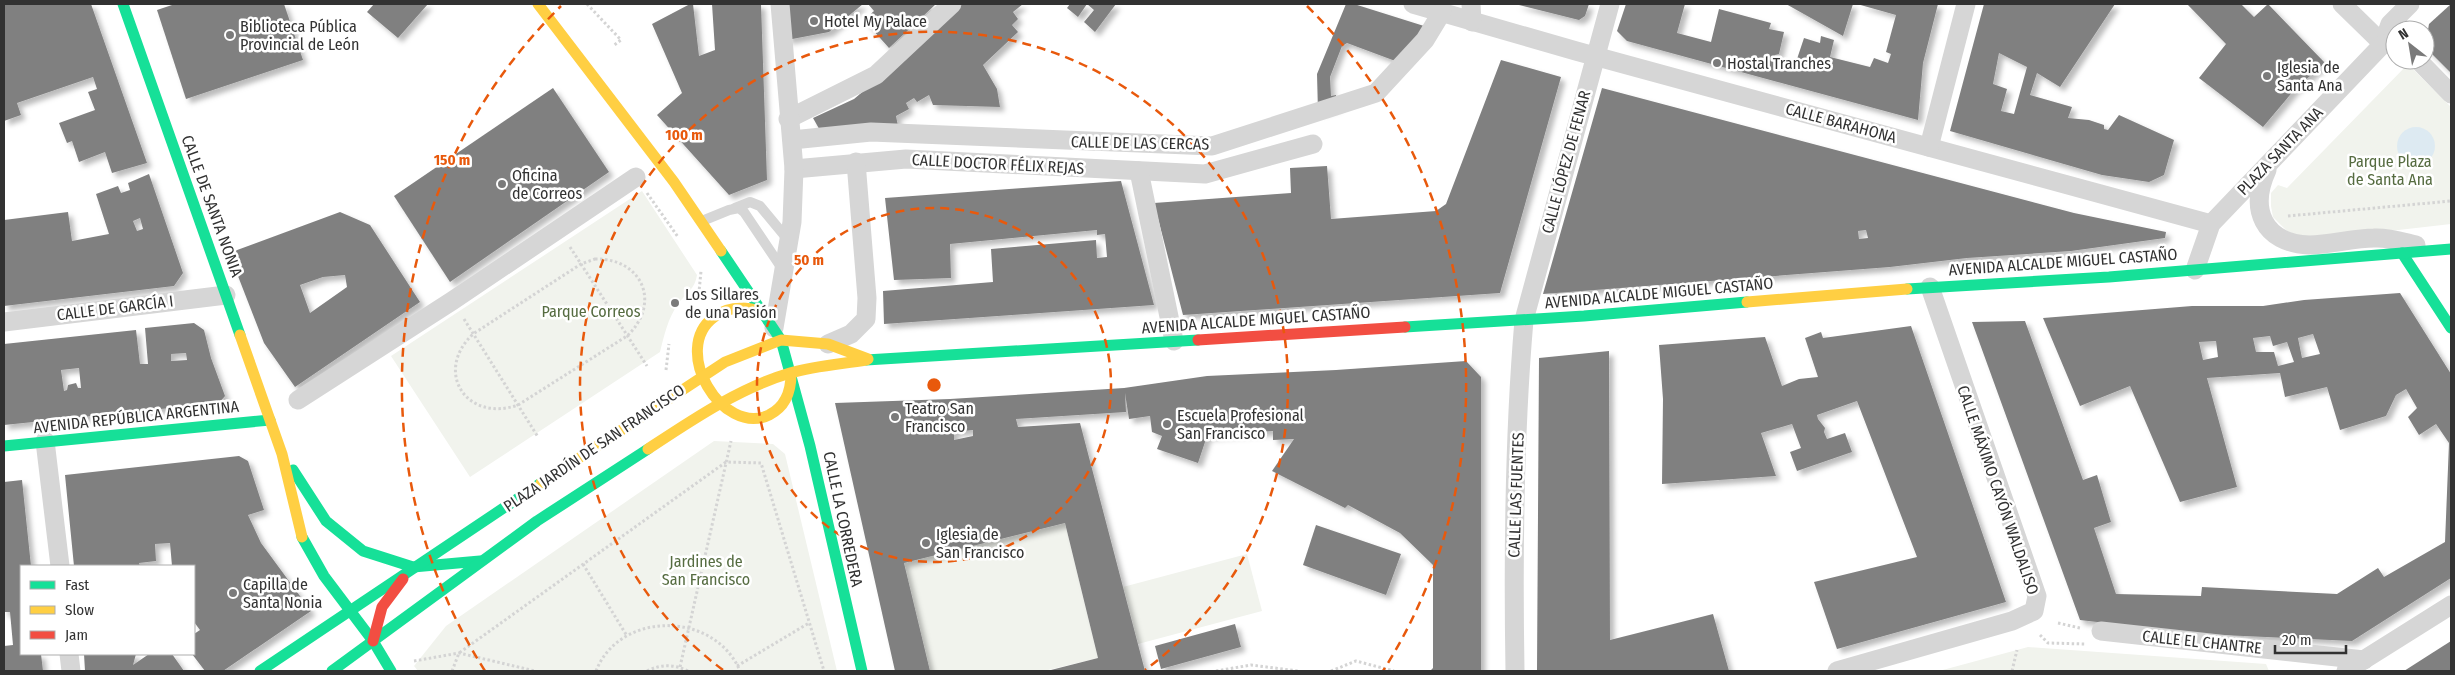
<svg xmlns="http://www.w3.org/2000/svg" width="2455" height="675" font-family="'Fira Sans Condensed',sans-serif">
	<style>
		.green { fill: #f1f3ed }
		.water { fill: #ddeaf2 }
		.building { fill: #808080; fill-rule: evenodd; filter: url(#shadow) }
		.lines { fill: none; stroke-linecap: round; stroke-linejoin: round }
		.path { stroke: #d4d4d4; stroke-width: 3; stroke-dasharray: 2.5 2.5; stroke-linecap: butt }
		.lane { stroke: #d6d6d6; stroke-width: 10 }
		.street { stroke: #d6d6d6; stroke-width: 19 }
		.fast { stroke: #16e098; stroke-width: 11 }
		.slow { stroke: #ffcf43; stroke-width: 11 }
		.jam { stroke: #f24e42; stroke-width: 11 }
		.ring { fill: none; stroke: #e8590c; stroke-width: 2.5; stroke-dasharray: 9 6 }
		.poi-dot { fill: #7a7a7a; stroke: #fff; stroke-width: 2 }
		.labels { text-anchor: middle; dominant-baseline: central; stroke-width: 5; stroke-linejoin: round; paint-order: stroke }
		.poi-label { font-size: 16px; fill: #323232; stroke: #fff; text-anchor: start }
		.street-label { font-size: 16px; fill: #323232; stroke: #fff }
		.park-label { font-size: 16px; fill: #566c41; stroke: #fff }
		.centre { fill: #e8590c; stroke: #fff; stroke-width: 2.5 }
		.ring-label { font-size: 15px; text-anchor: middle; font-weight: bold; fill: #e8590c; stroke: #fff; stroke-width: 5; stroke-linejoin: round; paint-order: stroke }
	</style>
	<defs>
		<filter id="shadow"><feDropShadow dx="4.5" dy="4.5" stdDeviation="2.5" flood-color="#0004"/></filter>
	</defs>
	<rect width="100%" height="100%" fill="#fff"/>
	<g class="green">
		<polygon points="2408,64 2451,107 2451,224 2311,240 2287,231 2273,217 2271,206 2271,193 2278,185 2287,188"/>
		<path d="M 642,191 L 697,275 C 695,289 686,293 678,304 C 668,318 664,336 660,352 L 470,477 L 391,356 Z"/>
		<polygon points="714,441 773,444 785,454 837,671 418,671 414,666 446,626"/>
		<polygon points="1065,523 1098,658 1044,671 930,671 904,563"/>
		<polygon points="1247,554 1262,611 1138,644 1123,587"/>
		<polygon points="2028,647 2266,664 2269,671 1939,671"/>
	</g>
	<circle class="water" cx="2416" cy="146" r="19"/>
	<g class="building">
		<polygon points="4,4 91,4 147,163 112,173 105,152 79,162 72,141 67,143 59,123 95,110 88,92 97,89 93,77 17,103 21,115 4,121"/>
		<polygon points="175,4 284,4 303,60 186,99 157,10"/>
		<polygon points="374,4 428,4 398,38 367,12"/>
		<polygon points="690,4 693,4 699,56 715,50 712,4 761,4 767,180 729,195 657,115 682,93 652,24"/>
		<polygon points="784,4 863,4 829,32 787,40"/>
		<polygon points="868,4 936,4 889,48 864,20 874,11"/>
		<polygon points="955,4 1023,4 1013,12 1018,19 1012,25 1018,32 983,65 997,89 1000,107 933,105 929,95 917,102 914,98 906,103 909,109 896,116 898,126 822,134 813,118 854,99 904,57"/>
		<polygon points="1070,4 1116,4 1095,32 1084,22 1094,10 1087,4 1078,17 1067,8"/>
		<polygon points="1346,4 1354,4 1424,26 1398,62 1347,43 1342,46 1330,77 1331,96 1336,95 1337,106 1318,112 1317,74"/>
		<polygon points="1515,4 1589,4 1585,16 1579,20"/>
		<polygon points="1626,4 1685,4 1677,33 1711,42 1719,9 1771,23 1769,29 1784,32 1779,54 1775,55 1774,58 1798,65 1797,59 1804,38 1820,43 1821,36 1834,40 1830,57 1870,67 1874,58 1888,63 1891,54 1886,52 1896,15 1857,4 1938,4 1923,63 1918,120 1627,41 1617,31"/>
		<polygon points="1786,4 1853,4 1843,36"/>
		<path d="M 1984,4 L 2115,4 L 2060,87 L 2037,73 L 2030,95 L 2072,107 L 2068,118 L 2089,120 L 2104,125 L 2104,129 L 2108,130 L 2119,115 L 2174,140 L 2164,175 L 2149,182 L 2102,175 L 1950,131 ZM 1999,53 L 2027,67 L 2014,114 L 2001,111 L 2007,89 L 1993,84 Z"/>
		<polygon points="2187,4 2241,4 2254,17 2268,4 2325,63 2295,89 2263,127 2199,78 2226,44"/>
		<polygon points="2451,4 2451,73 2425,47 2429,24"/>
		<polygon points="1501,60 1561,77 1500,293 1183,315 1154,203 1291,193 1290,168 1327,166 1331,219 1436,211 1446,204"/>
		<polygon points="553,88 609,172 450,282 394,196"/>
		<path d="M 1602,88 L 2074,213 L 2166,232 L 2165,238 L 2071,251 L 1967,258 L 1890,267 L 1543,294 ZM 1866,230 L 1868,238 L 1859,239 L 1858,231 Z"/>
		<path d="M 149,174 L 183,273 L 174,286 L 4,306 L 4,220 L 68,212 L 72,241 L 109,234 L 96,194 L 118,186 L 121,193 L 130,190 L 128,183 ZM 140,218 L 143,229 L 137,231 L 133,221 Z"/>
		<polygon points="1121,181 1154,305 884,324 883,291 993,282 991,249 1096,240 1097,258 1107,257 1105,234 1097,235 1097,230 950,244 951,278 894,280 885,198"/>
		<path d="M 340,212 L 370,225 L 420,302 L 295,387 L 264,343 L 229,253 ZM 345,275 L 347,287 L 310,313 L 300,285 L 323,277 Z"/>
		<path d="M 2400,293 L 2451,374 L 2451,578 L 2352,641 L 2200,634 L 2080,620 L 1972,322 L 2025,321 L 2083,480 L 2097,475 L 2111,522 L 2094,528 L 2116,594 L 2201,596 L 2202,587 L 2337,594 L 2378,568 L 2384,577 L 2445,542 L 2449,443 L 2436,424 L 2419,435 L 2408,417 L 2417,408 L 2406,389 L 2396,395 L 2386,416 L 2340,430 L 2327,387 L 2285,397 L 2280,373 L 2207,378 L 2237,487 L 2180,502 L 2130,386 L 2080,406 L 2043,318 L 2192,306 L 2263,306 L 2304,300 ZM 2313,334 L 2320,354 L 2302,358 L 2298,338 ZM 2270,336 L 2273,346 L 2287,342 L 2294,362 L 2278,366 L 2274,352 L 2256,352 L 2253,338 ZM 2216,341 L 2218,357 L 2203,360 L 2199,342 Z"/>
		<path d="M 194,323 L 204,330 L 211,358 L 225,396 L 219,403 L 4,425 L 4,344 L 136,330 L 140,364 L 148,364 L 145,328 ZM 186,353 L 187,360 L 171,361 L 171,354 ZM 79,368 L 81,388 L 78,388 L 76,383 L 68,385 L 67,390 L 64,391 L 61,370 Z"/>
		<polygon points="1911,326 2006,602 1837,649 1814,582 1917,557 1857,401 1817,415 1818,419 1825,428 1824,432 1827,439 1845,433 1852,452 1797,471 1790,452 1801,448 1792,424 1761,433 1776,476 1662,484 1663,399 1659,345 1765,337 1782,386 1799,379 1818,377 1805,338 1821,332 1823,338"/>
		<polygon points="1609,351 1610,640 1713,614 1729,671 1537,671 1539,358"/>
		<path d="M 1466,361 L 1481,377 L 1481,671 L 1430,671 L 1433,668 L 1433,565 L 1400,533 L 1348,505 L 1345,508 L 1272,471 L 1294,439 L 1273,440 L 1273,431 L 1207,436 L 1198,463 L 1157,449 L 1162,436 L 1152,432 L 1150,416 L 1129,419 L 1125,393 L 1126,412 L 1016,419 L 1018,427 L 1080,423 L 1145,671 L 1047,671 L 1098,658 L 1065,523 L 904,563 L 930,671 L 895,671 L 835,403 L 950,399 L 1124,388 L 1207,376 L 1336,370 ZM 973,430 L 973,436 L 954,440 L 954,432 Z"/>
		<polygon points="239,456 248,461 264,510 248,515 261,543 311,611 223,671 205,671 192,654 194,654 194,634 200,630 194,622 194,566 172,566 170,543 155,544 156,561 139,563 140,566 74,566 65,475"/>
		<polygon points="22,480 31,566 21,566 21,654 41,654 43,671 4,671 4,646 13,645 10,612 4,612 4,482"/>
		<polygon points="1316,525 1401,554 1386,595 1303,565"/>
		<polygon points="1235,624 1241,647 1161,669 1155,646"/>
		<polygon points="2451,641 2451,671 2404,671 2429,655"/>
		<polygon points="84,654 136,654 133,665 149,654 172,654 184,671 85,671"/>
	</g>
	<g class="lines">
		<g class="path">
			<polyline points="587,4 621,40 613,46"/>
			<polyline points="647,193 678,237"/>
			<polyline points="2288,216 2451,201"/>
			<polyline points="570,247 647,366"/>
			<path d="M 595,259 C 642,258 662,303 627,336 L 518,405 C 467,423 433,372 473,334 L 581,264 Z"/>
			<polyline points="695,298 699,292 701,271"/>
			<polyline points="464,319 538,437"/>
			<polyline points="666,370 669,344"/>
			<polyline points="583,564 627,636"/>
			<polyline points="2058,623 2080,628"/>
			<polyline points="2040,635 2048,643 2085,644"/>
			<polyline points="414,661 459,653 535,671"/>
			<polyline points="737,666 809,623"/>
			<polyline points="680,667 731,441"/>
			<polyline points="452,671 459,653 726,462 761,463 824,671"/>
			<path d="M 596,671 C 620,610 715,611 740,671"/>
			<path d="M 647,671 C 661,664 674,664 688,671"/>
			<polyline points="1216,671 1251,665 1298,671"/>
			<polyline points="1331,671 1356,661 1394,671"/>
			<polyline points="2012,671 2017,650"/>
		</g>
		<g class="lane">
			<polyline points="735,208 750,202 760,206 789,241"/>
			<polyline points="702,221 729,210 739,208 744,212 783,270"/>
		</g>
		<g class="street">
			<polyline points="1413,4 1576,51 2211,224"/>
			<polyline points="1471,4 1472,22"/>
			<polyline points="2342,4 2383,44 2395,43"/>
			<polyline points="2383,44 2390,24 2410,4"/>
			<polyline points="2418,60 2451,94"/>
			<polyline points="788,119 876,75 952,4"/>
			<polyline points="792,140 871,132 1212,146 1376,93 1425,40 1442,12"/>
			<polyline points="1929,147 1966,4"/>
			<polyline points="794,169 906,159 1205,174 1313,144"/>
			<path d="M 2267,170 C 2249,209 2263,243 2309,245 C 2331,245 2353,238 2374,238 C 2388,237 2403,242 2416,245"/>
			<polyline points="1139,171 1174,341"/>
			<polyline points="2195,270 2211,224 2383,44"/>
			<polyline points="4,322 226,295"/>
			<polyline points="774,328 792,222 794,169 780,4"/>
			<polyline points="828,344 851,334 866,319 867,298 856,162"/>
			<polyline points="298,400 452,301 636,177"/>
			<polyline points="45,441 60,566"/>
			<polyline points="2101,631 2364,660"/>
			<polyline points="69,654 71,671"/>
			<path d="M 1515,671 C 1513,554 1514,436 1524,320 L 1610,4"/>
			<polyline points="1837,671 2012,621 2034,611 2037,596 1930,287"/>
			<polyline points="2346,671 2451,605"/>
		</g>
		<g class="fast">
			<polyline points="123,4 240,335"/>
			<polyline points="721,251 781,340 810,446 862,671"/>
			<polyline points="2402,253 2451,328"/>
			<polyline points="1907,289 2109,277 2451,249"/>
			<polyline points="1405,327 1584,316 1747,302"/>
			<polyline points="866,360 1198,340"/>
			<polyline points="4,446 270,420"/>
			<polyline points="293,470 326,521 363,551 413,567 480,561"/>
			<polyline points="302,537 324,576 373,641 391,671"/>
			<polyline points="260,671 541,483"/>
			<polyline points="332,671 537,521 648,449"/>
		</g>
		<g class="slow">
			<polyline points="538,4 674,182 721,251"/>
			<polyline points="1747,302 1907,289"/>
			<path d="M 765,313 C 747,306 730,305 714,317 C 670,349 722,437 769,415 C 785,407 791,392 791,374"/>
			<polyline points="240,335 282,454 302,537"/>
			<path d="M 648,449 C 692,420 739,388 790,373 C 814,366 841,364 866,360"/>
			<polyline points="541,483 725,362 781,340 828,344 868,359"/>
		</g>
		<g class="jam">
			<polyline points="1198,340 1405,327"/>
			<polyline points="373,641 382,607 403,579"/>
		</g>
	</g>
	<g class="ring">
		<circle cx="934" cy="385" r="177"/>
		<path d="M723 670A354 354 0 1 1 1145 670"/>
		<path d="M485 671A532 532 0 0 1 561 6M1307 6A532 532 0 0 1 1383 671"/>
	</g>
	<g class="poi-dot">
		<circle cx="814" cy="21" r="5"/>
		<circle cx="230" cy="35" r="5"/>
		<circle cx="1717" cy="63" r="5"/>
		<circle cx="2267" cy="76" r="5"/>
		<circle cx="502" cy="184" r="5"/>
		<circle cx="675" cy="303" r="5"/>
		<circle cx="895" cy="417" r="5"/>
		<circle cx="1167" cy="424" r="5"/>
		<circle cx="926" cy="543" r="5"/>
		<circle cx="233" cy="593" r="5"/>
	</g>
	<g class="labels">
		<g class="poi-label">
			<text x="824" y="21">Hotel My Palace</text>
			<text x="240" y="26">Biblioteca Pública<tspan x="240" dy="18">Provincial de León</tspan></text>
			<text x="1727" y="63">Hostal Tranches</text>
			<text x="2277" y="67">Iglesia de<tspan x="2277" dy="18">Santa Ana</tspan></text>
			<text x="512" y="175">Oficina<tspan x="512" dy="18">de Correos</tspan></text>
			<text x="685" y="294">Los Sillares<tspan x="685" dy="18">de una Pasión</tspan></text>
			<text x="905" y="408">Teatro San<tspan x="905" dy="18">Francisco</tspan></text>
			<text x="1177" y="415">Escuela Profesional<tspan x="1177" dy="18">San Francisco</tspan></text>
			<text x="936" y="534">Iglesia de<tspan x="936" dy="18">San Francisco</tspan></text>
			<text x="243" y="584">Capilla de<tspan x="243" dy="18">Santa Nonia</tspan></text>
		</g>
		<g class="street-label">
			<text transform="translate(1841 123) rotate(15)">CALLE BARAHONA</text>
			<text transform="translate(1140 143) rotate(1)">CALLE DE LAS CERCAS</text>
			<text transform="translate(2280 151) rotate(-46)">PLAZA SANTA ANA</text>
			<text transform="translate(1566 162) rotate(-75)">CALLE LÓPEZ DE FENAR</text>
			<text transform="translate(998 164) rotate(3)">CALLE DOCTOR FÉLIX REJAS</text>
			<text transform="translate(212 206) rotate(70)">CALLE DE SANTA NONIA</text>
			<text transform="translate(2063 262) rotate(-4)">AVENIDA ALCALDE MIGUEL CASTAÑO</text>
			<text transform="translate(1659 293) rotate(-5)">AVENIDA ALCALDE MIGUEL CASTAÑO</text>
			<text transform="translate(115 308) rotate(-7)">CALLE DE GARCÍA I</text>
			<text transform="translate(1256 320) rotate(-4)">AVENIDA ALCALDE MIGUEL CASTAÑO</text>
			<text transform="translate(136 417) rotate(-6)">AVENIDA REPÚBLICA ARGENTINA</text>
			<text transform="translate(594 448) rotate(-34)">PLAZA JARDÍN DE SAN FRANCISCO</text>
			<text transform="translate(1998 490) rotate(71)">CALLE MÁXIMO CAYÓN WALDALISO</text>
			<text transform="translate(1516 495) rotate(-88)">CALLE LAS FUENTES</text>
			<text transform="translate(843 519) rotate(78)">CALLE LA CORREDERA</text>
			<text transform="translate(2202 642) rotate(6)">CALLE EL CHANTRE</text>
		</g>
		<g class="park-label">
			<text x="2390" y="161">Parque Plaza<tspan x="2390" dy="18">de Santa Ana</tspan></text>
			<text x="591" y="311">Parque Correos</text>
			<text x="706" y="561">Jardines de<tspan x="706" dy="18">San Francisco</tspan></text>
		</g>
	</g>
	<circle cx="934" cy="385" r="8" class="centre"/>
	<g class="ring-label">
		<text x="684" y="140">100 m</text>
		<text x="452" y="165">150 m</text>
		<text x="809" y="265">50 m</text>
	</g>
	<rect width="2455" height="675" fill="none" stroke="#323232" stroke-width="10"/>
	<rect x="20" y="565" width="175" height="90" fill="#ffffff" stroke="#adadad"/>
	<rect x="30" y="581" width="25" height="8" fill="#16e098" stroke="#adadad"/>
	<text x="65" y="590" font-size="15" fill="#323232">Fast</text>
	<rect x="30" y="606" width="25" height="8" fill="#ffcf43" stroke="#adadad"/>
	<text x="65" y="615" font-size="15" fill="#323232">Slow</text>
	<rect x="30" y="631" width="25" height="8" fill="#f24e42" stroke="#adadad"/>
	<text x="65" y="640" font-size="15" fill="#323232">Jam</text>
	<g transform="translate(2410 45) rotate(329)"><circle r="24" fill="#ffffff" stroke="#adadad"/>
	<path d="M0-4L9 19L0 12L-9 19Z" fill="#7a7a7a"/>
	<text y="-8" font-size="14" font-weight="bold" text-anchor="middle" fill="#323232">N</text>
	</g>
	<path d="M2275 645v8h71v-8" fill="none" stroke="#323232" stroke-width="2.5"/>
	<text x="2282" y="645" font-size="15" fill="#323232" stroke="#ffffff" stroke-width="4" paint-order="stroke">20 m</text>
</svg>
